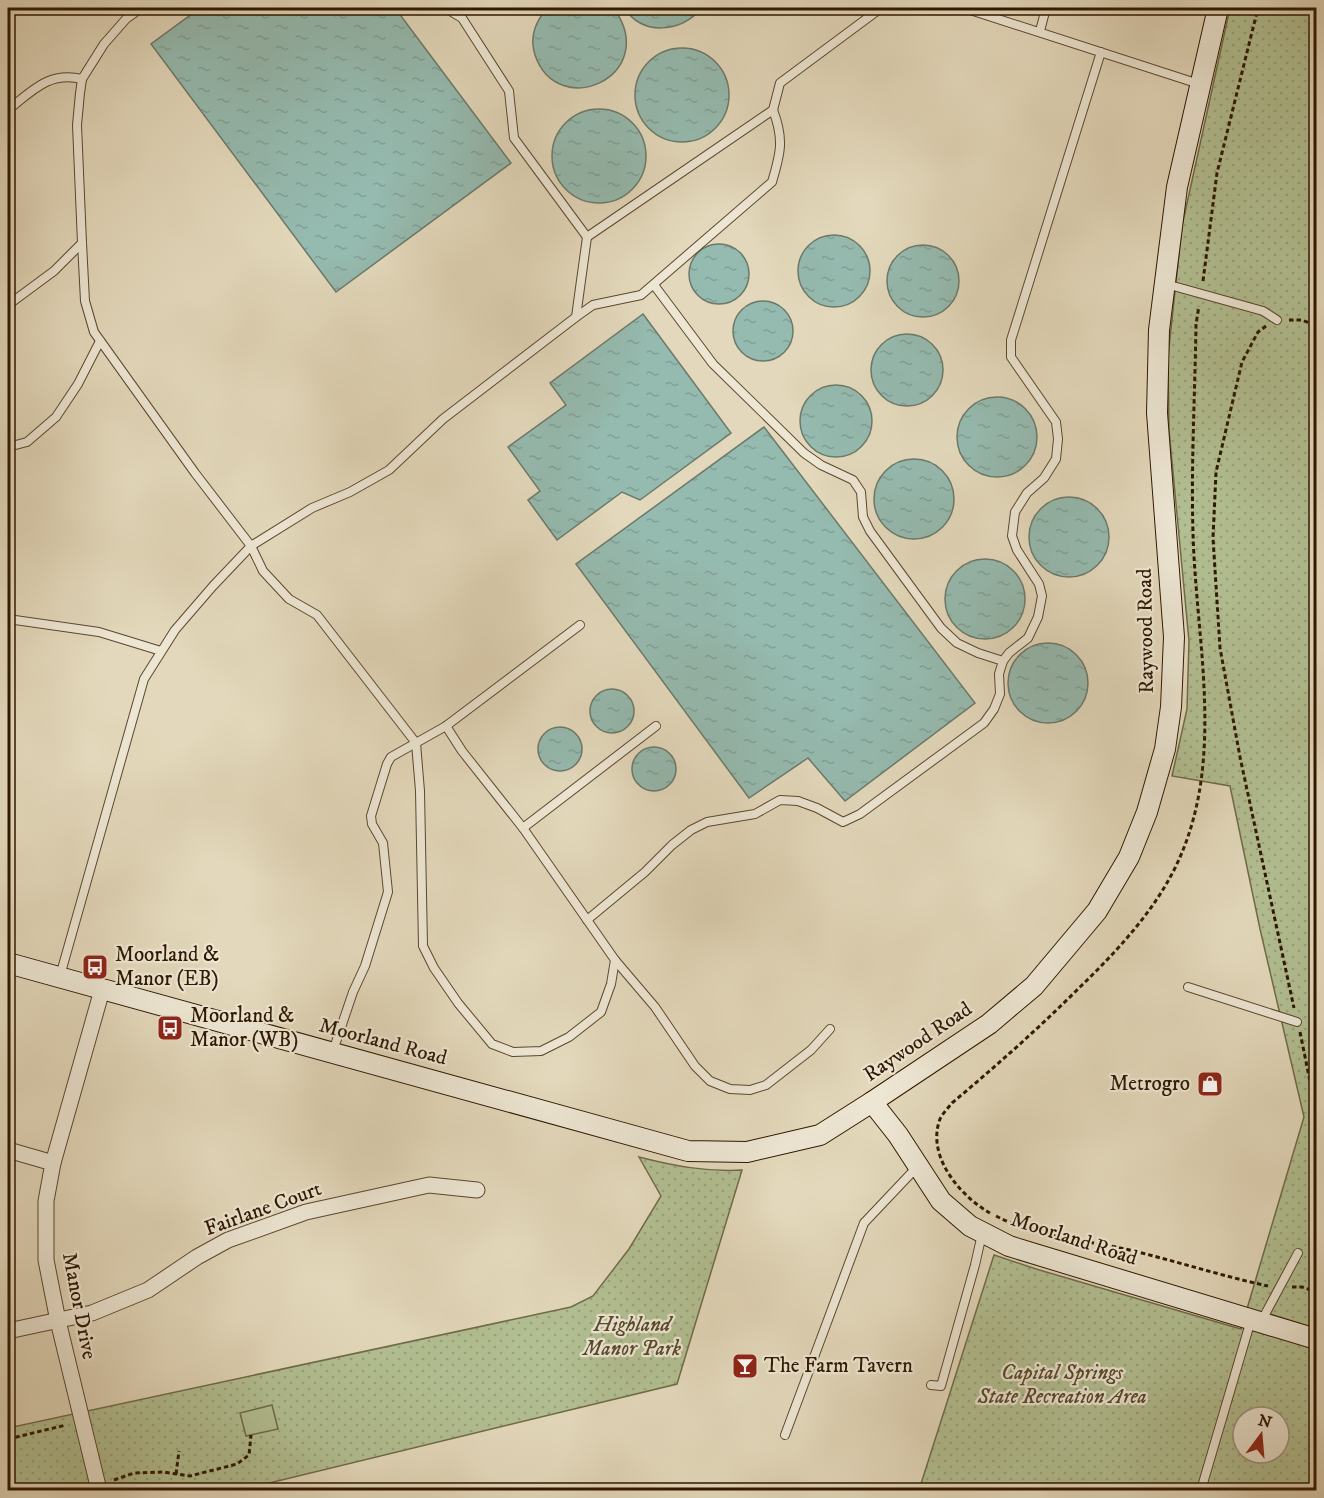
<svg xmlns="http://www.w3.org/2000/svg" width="1324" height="1498" font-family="'IM FELL DW Pica',serif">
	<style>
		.park { fill: url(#park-dots); stroke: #706b49; stroke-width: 1.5; fill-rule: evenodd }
		.pitch { fill: #b2bf92; stroke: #706b49; stroke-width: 1.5 }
		.water { fill: url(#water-ripples); stroke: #6c7969; stroke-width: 1.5 }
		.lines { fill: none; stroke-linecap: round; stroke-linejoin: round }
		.lane-casing { stroke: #5b472f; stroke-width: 10 }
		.street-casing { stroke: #5b472f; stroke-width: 17 }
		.secondary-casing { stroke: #2e1700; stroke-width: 22 }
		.path { stroke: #2e1700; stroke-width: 3; stroke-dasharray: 4.5 3; stroke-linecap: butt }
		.lane { stroke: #ede6d3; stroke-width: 8 }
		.street { stroke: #ede6d3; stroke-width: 15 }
		.secondary { stroke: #ede6d3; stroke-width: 20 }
		.labels { text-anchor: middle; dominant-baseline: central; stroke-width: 4.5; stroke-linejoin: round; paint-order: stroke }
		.street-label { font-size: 21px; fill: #2e1700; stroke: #ede6d3 }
		.poi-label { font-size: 21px; fill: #2e1700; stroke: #ede6d3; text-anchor: start }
		.park-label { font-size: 21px; font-style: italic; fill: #56492c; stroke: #ede6d3 }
	</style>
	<defs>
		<pattern id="park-dots" width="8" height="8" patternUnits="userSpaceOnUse" patternTransform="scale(1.5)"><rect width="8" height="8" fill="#b2bf92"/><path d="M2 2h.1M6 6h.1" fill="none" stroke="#99a37c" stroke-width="1.8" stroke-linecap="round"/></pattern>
		<pattern id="water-ripples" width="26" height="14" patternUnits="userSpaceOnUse" patternTransform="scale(1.5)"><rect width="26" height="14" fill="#95baaf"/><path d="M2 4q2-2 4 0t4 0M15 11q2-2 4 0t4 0" fill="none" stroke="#819f95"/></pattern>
	</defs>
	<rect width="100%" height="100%" fill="#e3d8bb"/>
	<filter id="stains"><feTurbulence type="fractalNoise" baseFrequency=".00333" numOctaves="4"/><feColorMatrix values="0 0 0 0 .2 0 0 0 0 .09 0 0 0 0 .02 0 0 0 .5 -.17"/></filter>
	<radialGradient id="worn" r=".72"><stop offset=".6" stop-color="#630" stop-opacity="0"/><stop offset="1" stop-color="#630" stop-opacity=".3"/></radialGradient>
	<g class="park">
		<path d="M 1230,8 L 1316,8 L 1316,1490 L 919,1490 L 994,1255 L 1036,1269 L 1241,1329 L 1304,1117 L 1260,929 L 1230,786 L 1172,776 L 1187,709 L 1189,641 L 1169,430 L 1168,357 L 1182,226 ZM 1243,1417 L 1279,1417 L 1279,1453 L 1243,1453 Z"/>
		<path d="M 639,1157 C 674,1166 706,1172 742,1170 L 677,1384 L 241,1490 L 8,1490 L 8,1428 L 571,1307 L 593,1296 L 629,1249 L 661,1196 Z"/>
	</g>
	<polygon class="pitch" points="272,1405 278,1429 246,1436 240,1413"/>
	<g class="water">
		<polygon points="200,8 395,8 511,163 336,292 151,44"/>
		<path d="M 547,8 L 612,8 L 615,10 C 660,76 558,122 535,55 C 529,37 536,21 547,8 Z"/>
		<path d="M 624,8 L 702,8 C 681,32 644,37 624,8 Z"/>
		<circle cx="682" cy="95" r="47"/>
		<circle cx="599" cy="156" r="47"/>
		<circle cx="834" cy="271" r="36"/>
		<circle cx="719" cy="274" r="30"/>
		<circle cx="923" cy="281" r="36"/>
		<circle cx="763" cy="331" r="30"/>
		<polygon points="643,314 731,433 640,500 622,492 557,540 528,500 540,491 508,447 566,405 550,383"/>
		<circle cx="907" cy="370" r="36"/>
		<circle cx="836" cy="421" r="36"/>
		<circle cx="997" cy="437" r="40"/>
		<polygon points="764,427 975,703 845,801 808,758 749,798 576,564"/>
		<circle cx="914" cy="499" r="40"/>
		<circle cx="1069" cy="537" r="40"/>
		<circle cx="985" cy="599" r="40"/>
		<circle cx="1048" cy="683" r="40"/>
		<circle cx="612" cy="711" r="22"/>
		<circle cx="560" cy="749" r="22"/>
		<circle cx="654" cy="769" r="22"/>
	</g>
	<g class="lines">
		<g class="lane-casing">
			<g id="lane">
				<polyline points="141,8 126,19 104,44 82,79 80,93 77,125 82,243 85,301 94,332 195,473 251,546 263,571 289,599 317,615 416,743 420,791 423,946 434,968 458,1003 492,1044 513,1052 541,1051 569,1037 601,1012 611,984 615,960 523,828 462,751 446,726"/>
				<polyline points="964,8 1199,84"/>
				<polyline points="1040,31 1046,8"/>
				<path d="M 8,110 C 32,91 49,71 82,79"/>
				<polyline points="587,237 773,110 780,83 881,8"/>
				<polyline points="1166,284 1263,311 1277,320"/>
				<polyline points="654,285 713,364 804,453 821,465 853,480 861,492 863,517 870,531 941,628 957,643 978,653 1003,661"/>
				<polyline points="8,305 54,271 82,243"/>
				<path d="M 576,317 L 593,305 L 641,295 L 772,182 C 781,152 784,139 773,110"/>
				<polyline points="8,447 27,442 56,417 78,384 100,341"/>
				<polyline points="8,619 99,632 161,651"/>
				<polyline points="523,828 656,726"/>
				<polyline points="587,920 645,872 672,845 691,830 707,822 755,814 780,800 798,801 817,808 843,822 860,814 984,723 994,709 1000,694 999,674 1003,661 1009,653 1028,638 1038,617 1042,596 1039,584 1017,550 1012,536 1015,512 1027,493 1044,478 1056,459 1058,439 1056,422 1011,357 1011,340 1101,52"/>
				<polyline points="615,960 655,1007 695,1066 710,1081 730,1089 750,1090 766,1085 811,1050 830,1029"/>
				<polyline points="60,976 144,679 175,630 213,586 251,546 312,508 350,492 389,470 443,419 576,317 587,237 514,138 509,91 462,18 445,8"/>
				<polyline points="1188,987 1297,1022"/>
				<polyline points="333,1051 353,992 365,966 388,892 383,843 372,824 371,816 387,764 391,757 446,726 580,625"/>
				<polyline points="1262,1320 1298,1253"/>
				<polyline points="931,1385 941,1386 975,1265 982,1234"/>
				<polyline points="785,1435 864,1223 917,1167"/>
				<polyline points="1201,1490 1251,1320"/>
			</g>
		</g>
		<g class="street-casing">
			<g id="street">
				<polyline points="8,1150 53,1163"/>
				<polyline points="8,1331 92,1313 148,1290 197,1257 228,1240 306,1212 429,1185 477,1190"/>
				<polyline points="99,1490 58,1321 46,1260 46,1201 53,1163 102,990"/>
			</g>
		</g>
		<g class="secondary-casing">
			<g id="secondary">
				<polyline points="8,963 688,1151 747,1152 820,1135 872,1102 989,1024 1034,986 1097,911 1129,857 1147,812 1165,749 1171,707 1174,637 1157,413 1159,330 1177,187 1218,8"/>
				<polyline points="872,1102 898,1135 941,1201 970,1226 1009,1246 1035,1254 1316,1339"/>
			</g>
		</g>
		<g class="path">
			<polyline points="1203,281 1217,173 1258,8"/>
			<polyline points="1289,320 1301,320 1316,325"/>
			<polyline points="1266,326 1258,332 1242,362 1216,472 1213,538 1220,648 1240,757 1294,1008"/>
			<polyline points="1300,1032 1316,1111"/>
			<path d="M 990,1213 C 960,1196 926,1156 940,1119 C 943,1113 948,1108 952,1103 C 996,1066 1038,1029 1079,988 C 1116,952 1152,914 1175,868 C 1227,762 1196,645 1193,533 C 1191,464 1195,394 1196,324 L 1199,306"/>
			<path d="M 996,1216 C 1033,1235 1075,1239 1116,1247 C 1167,1258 1217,1275 1268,1286"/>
			<polyline points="1292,1287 1302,1287 1316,1292"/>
			<polyline points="8,1439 66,1425"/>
			<polyline points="176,1474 179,1451"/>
			<polyline points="8,1475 12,1474"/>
			<polyline points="114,1480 134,1473 163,1472 190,1476 237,1464 249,1455 251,1435"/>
		</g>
		<use href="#lane" class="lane"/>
		<use href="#street" class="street"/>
		<use href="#secondary" class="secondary"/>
	</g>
	<defs>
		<g id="bus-square" transform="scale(1.35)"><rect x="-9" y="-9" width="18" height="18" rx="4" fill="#8f2418" stroke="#ede6d3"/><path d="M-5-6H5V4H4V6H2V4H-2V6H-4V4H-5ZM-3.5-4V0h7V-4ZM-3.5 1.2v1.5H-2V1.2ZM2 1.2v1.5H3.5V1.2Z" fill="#fff"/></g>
		<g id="shop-square" transform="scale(1.35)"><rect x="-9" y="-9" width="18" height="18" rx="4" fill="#8f2418" stroke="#ede6d3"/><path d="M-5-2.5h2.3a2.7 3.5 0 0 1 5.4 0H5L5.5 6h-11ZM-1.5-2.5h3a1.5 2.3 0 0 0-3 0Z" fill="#fff"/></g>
		<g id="bar-square" transform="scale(1.35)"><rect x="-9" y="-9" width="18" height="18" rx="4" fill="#8f2418" stroke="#ede6d3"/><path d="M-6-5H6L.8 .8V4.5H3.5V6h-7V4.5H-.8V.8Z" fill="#fff"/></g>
	</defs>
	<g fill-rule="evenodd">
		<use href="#bus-square" x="95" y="967"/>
		<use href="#bus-square" x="170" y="1028"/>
		<use href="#shop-square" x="1210" y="1084"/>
		<use href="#bar-square" x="745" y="1366"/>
	</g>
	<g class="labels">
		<g class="street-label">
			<text transform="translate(1146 631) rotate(-91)">Raywood Road</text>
			<text transform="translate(383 1042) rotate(15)">Moorland Road</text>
			<text transform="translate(918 1042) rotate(-34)">Raywood Road</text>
			<text transform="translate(263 1209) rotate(-20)">Fairlane Court</text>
			<text transform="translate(1074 1239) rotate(18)">Moorland Road</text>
			<text transform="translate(79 1306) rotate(79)">Manor Drive</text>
		</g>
		<g class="poi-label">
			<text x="115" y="955">Moorland &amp;<tspan x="115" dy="24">Manor (EB)</tspan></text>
			<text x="190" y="1016">Moorland &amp;<tspan x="190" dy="24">Manor (WB)</tspan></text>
			<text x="1190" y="1084" text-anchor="end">Metrogro</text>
			<text x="764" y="1366">The Farm Tavern</text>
		</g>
		<g class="park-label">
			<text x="632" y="1325">Highland<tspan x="632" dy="24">Manor Park</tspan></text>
			<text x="1062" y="1373">Capital Springs<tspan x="1062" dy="24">State Recreation Area</tspan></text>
		</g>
	</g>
	<rect width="1324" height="1498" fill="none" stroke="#e3d8bb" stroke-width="30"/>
	<rect x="9" y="9" width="1306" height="1480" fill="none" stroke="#2e1700" stroke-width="3"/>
	<rect x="15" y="15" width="1294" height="1468" fill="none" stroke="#2e1700" stroke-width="1.5"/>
	<g transform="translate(1261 1435) rotate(16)"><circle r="28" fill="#ede6d3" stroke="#a1937f" stroke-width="1.5"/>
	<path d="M0-4.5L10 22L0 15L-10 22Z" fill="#8f2418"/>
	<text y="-9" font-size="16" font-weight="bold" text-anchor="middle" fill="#2e1700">N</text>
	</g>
	<rect width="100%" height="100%" filter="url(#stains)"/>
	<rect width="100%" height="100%" fill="url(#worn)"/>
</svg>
